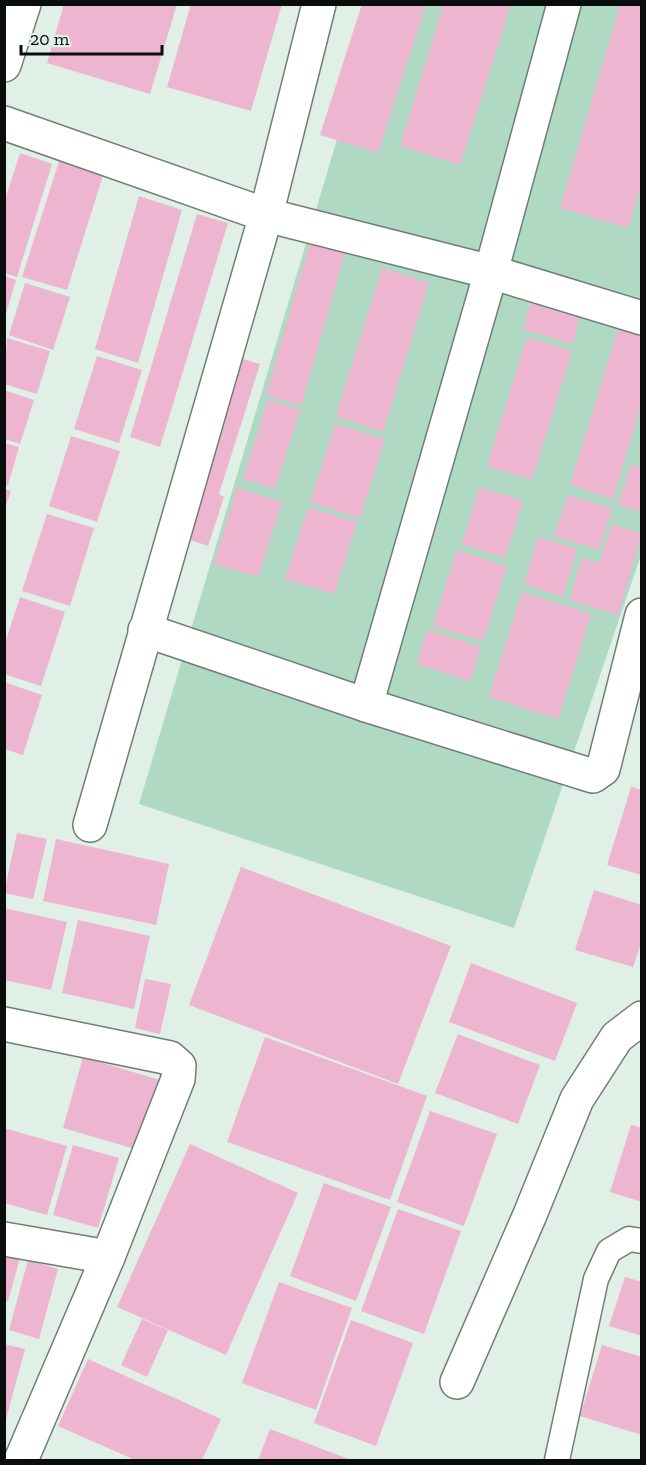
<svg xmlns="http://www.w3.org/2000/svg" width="646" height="1465" font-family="'Zilla Slab',serif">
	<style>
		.green { fill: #afd9c3 }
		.building { fill: #edb5cf }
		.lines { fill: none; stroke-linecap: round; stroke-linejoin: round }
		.service-casing { stroke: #707e77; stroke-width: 27 }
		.minor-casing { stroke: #707e77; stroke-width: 36 }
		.service { stroke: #fff; stroke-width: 24 }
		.minor { stroke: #fff; stroke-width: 33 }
	</style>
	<rect width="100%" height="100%" fill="#e0f0e7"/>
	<polygon class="green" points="377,5 641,5 641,555 514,928 139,804"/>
	<g class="building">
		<polygon points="64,4 177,4 150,94 47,63"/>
		<polygon points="191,4 282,4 251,111 167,87"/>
		<polygon points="362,4 426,4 378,153 320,135"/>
		<polygon points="444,4 511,4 460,165 400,146"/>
		<polygon points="620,5 642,5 642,183 628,228 560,208"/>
		<polygon points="62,152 106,166 67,290 22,277"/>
		<polygon points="20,153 52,164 17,277 4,273 4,203"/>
		<polygon points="139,196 182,210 138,363 95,349"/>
		<polygon points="197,214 228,223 160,447 130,437"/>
		<polygon points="310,243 345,253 301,406 266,395"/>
		<polygon points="382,268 429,283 383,432 336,416"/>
		<polygon points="4,276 16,280 5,317 4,316"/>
		<polygon points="25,283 70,297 53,350 9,335"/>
		<polygon points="533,296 582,311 572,344 523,329"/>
		<polygon points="618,329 642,336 642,401 613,499 570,485"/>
		<polygon points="527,337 572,351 532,480 487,466"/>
		<polygon points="7,338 50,351 37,394 4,384"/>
		<polygon points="97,356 142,370 119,443 74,429"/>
		<polygon points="233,356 260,364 219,494 224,497 208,546 176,535"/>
		<polygon points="4,390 34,400 20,444 4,439"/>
		<polygon points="268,400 300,410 275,489 243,479"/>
		<polygon points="335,424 385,439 360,518 310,502"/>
		<polygon points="71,436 120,451 97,522 49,506"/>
		<polygon points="4,443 19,447 8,485 4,484"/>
		<polygon points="631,464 642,467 642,512 618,505"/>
		<polygon points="479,487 523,501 505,558 462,544"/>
		<polygon points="237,488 282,502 258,577 214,564"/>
		<polygon points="4,489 11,491 5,508 4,508"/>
		<polygon points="568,495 612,508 599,550 554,536"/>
		<polygon points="308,507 357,522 334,594 285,579"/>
		<polygon points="47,514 94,528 70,606 22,591"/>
		<polygon points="612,524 642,534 618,615 569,600 582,558 599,563"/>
		<polygon points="538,537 577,549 563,597 524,584"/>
		<polygon points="457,550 507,566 483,641 433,626"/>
		<polygon points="522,592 591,614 558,719 489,697"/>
		<polygon points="20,597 65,612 41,686 4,674 4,646"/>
		<polygon points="427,630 481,647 470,681 417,664"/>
		<polygon points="4,682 42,695 23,755 4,749"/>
		<polygon points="631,787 642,790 642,875 607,865"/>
		<polygon points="17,833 47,839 33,899 4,893"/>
		<polygon points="56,839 169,864 156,925 43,901"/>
		<polygon points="241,867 451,946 398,1084 189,1005"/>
		<polygon points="594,890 642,905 642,940 633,967 575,950"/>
		<polygon points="4,908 67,922 51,990 4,980"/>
		<polygon points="78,920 150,936 134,1009 62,993"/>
		<polygon points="471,963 577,1003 555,1061 449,1022"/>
		<polygon points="145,979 171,984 160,1034 135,1028"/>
		<polygon points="458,1034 540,1065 518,1124 435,1093"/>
		<polygon points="265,1037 427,1096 390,1200 227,1142"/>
		<polygon points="83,1057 163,1081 142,1151 63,1128"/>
		<polygon points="430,1111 497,1134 464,1226 397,1202"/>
		<polygon points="631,1125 642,1128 642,1202 610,1192"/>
		<polygon points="4,1128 67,1146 47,1215 4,1203"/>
		<polygon points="190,1144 298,1193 226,1355 117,1307"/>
		<polygon points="73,1145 119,1158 98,1228 53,1215"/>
		<polygon points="324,1183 391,1207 356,1301 290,1276"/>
		<polygon points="398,1209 461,1231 424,1334 361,1311"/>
		<polygon points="4,1246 22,1251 8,1301 4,1300"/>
		<polygon points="28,1260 58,1269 39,1339 9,1330"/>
		<polygon points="625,1277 642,1282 642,1336 609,1326"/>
		<polygon points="279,1282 352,1308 316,1410 242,1383"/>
		<polygon points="142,1319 168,1330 147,1377 121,1365"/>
		<polygon points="351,1320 413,1343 376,1446 314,1423"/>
		<polygon points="4,1344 25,1349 5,1423 4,1423"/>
		<polygon points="602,1345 642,1357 642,1435 580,1416"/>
		<polygon points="88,1359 221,1419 202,1460 135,1460 58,1426"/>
		<polygon points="270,1429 351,1460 258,1460"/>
	</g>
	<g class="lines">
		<g class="service-casing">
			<polyline id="service" points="557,1460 596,1279 609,1251 629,1239 642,1241"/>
		</g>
		<g class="minor-casing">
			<g id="minor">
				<polyline points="4,65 24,4"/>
				<polyline points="4,123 266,215 491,272 642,318"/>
				<polyline points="145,630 366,705 593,776 603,769 642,615"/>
				<polyline points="366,705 491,272 564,4"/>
				<polyline points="90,825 266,215 319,4"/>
				<polyline points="4,1024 170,1058 179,1066 178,1079 108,1257 21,1460"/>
				<polyline points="4,1239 108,1257"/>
				<polyline points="457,1382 529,1217 577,1099 617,1037 642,1018"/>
			</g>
		</g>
		<use href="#service" class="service"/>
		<use href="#minor" class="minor"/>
	</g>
	<rect width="646" height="1465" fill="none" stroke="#090e0c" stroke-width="12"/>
	<path d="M21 45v9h141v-9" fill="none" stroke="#090e0c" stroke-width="3"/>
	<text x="30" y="45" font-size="18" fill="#090e0c" stroke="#e0f0e7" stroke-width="4.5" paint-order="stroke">20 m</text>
</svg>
